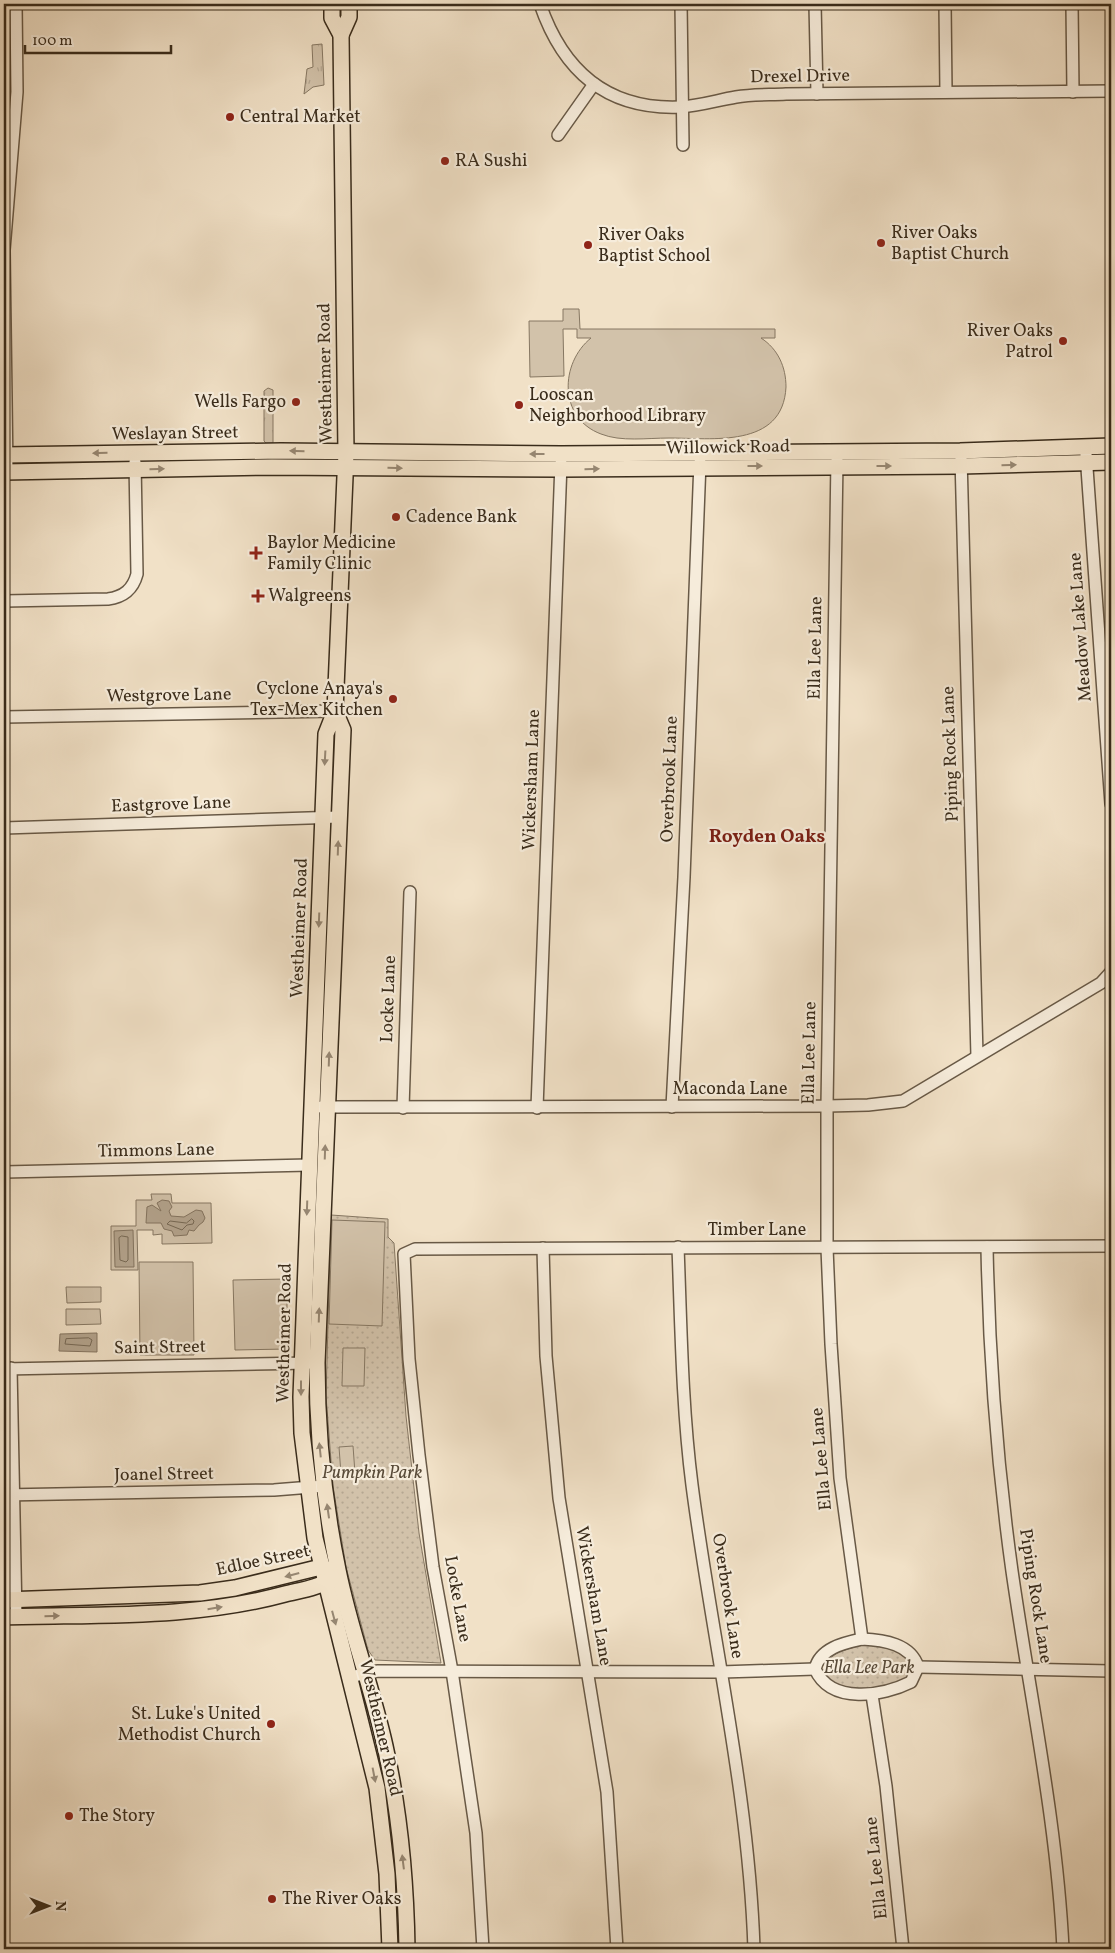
<svg xmlns="http://www.w3.org/2000/svg" width="1115" height="1953" font-family="Vollkorn,serif">
	<style>
		.grass { fill: url(#grass-tufts); stroke: #867762 }
		.park { fill: url(#park-dots); stroke: #867762 }
		.pitch { fill: #d2c2aa; stroke: #867762 }
		.water { fill: #b3a38d; stroke: #83735f }
		.lines { fill: none; stroke-linecap: round; stroke-linejoin: round }
		.shore { stroke: #766854; stroke-width: 1 }
		.minor-casing { stroke: #685946; stroke-width: 14 }
		.major-casing { stroke: #3a2c1b; stroke-width: 18 }
		.minor { stroke: #f6ecdb; stroke-width: 11 }
		.major { stroke: #f1e1c7; stroke-width: 15 }
		.oneway { fill: #968671 }
		.poi-dot { fill: #8f2418; stroke: #f6ecdb; stroke-width: 2 }
		.labels { text-anchor: middle; dominant-baseline: central; stroke-width: 4.5; stroke-linejoin: round; paint-order: stroke }
		.street-label { font-size: 18px; fill: #3a2c1b; stroke: #f6ecdb }
		.poi-label { font-size: 18px; fill: #3a2c1b; stroke: #f6ecdb; text-anchor: start }
		.park-label { font-size: 18px; font-style: italic; fill: #584a38; stroke: #f6ecdb }
		.neighbourhood-label { font-size: 19px; font-weight: bold; fill: #7a1f14; stroke: #f6ecdb }
	</style>
	<defs>
		<pattern id="grass-tufts" width="24" height="20" patternUnits="userSpaceOnUse" patternTransform="scale(1.25)"><rect width="24" height="20" fill="#d2c2aa"/><path d="M3 7l-1-3M5 7V3M7 7l1-3M15 17l-1-3M17 17v-4M19 17l1-3" fill="none" stroke="#b5a792"/></pattern>
		<pattern id="park-dots" width="8" height="8" patternUnits="userSpaceOnUse" patternTransform="scale(1.25)"><rect width="8" height="8" fill="#d2c2aa"/><path d="M2 2h.1M6 6h.1" fill="none" stroke="#b5a792" stroke-width="1.8" stroke-linecap="round"/></pattern>
	</defs>
	<rect width="100%" height="100%" fill="#f1e1c7"/>
	<filter id="stains"><feTurbulence type="fractalNoise" baseFrequency=".004" numOctaves="4"/><feColorMatrix values="0 0 0 0 .2 0 0 0 0 .09 0 0 0 0 .02 0 0 0 .5 -.17"/></filter>
	<radialGradient id="worn" r=".72"><stop offset=".6" stop-color="#630" stop-opacity="0"/><stop offset="1" stop-color="#630" stop-opacity=".3"/></radialGradient>
	<g class="grass">
		<polygon points="322,44 324,85 313,87 304,94 307,69 313,67 312,45"/>
		<polygon points="268,388 273,390 273,443 266,443 264,441 264,391"/>
	</g>
	<g class="park">
		<polygon points="331,1215 388,1219 388,1237 394,1243 406,1416 419,1533 441,1663 375,1660 368,1650 346,1567 333,1486 326,1396"/>
		<path d="M 863,1645 C 884,1646 901,1649 913,1667 L 908,1678 C 901,1681 893,1685 886,1687 C 867,1693 831,1692 824,1670 C 828,1652 848,1649 863,1645 Z"/>
	</g>
	<g class="pitch">
		<path d="M 563,309 L 579,309 L 580,329 L 775,329 L 775,338 L 761,338 C 778,349 786,367 786,387 C 783,449 711,438 669,438 C 647,438 621,442 601,434 C 558,418 560,363 591,338 L 577,338 L 577,329 L 563,329 L 564,376 L 530,377 L 529,321 L 563,321 Z"/>
		<polygon points="151,1194 171,1194 172,1203 211,1203 212,1243 162,1244 162,1234 153,1235 153,1230 137,1230 138,1270 111,1270 111,1226 136,1226 136,1200 152,1200"/>
		<polygon points="332,1220 385,1222 382,1326 329,1324"/>
		<polygon points="139,1262 193,1262 194,1355 140,1355"/>
		<polygon points="287,1279 287,1349 235,1350 233,1280"/>
		<polygon points="66,1287 101,1287 101,1302 67,1303"/>
		<polygon points="66,1309 100,1309 101,1324 66,1325"/>
		<polygon points="343,1348 365,1348 364,1386 342,1386"/>
		<polygon points="353,1446 355,1473 341,1474 339,1447"/>
	</g>
	<g class="water">
		<polygon points="162,1200 169,1201 172,1207 169,1211 171,1216 184,1217 196,1210 202,1211 205,1218 203,1222 199,1225 194,1231 189,1230 187,1235 174,1236 172,1231 164,1229 161,1223 146,1223 147,1207 152,1205 161,1211 157,1203"/>
		<polygon points="133,1230 134,1267 115,1267 114,1231"/>
		<polygon points="97,1333 97,1352 59,1351 60,1334"/>
	</g>
	<g class="lines">
		<g class="shore">
			<polygon points="192,1219 194,1221 193,1224 187,1225 182,1230 167,1224 170,1221 186,1223"/>
			<polygon points="122,1236 128,1237 128,1260 126,1262 120,1260 119,1238"/>
			<polygon points="89,1338 92,1340 90,1346 65,1344 66,1339"/>
		</g>
		<g class="minor-casing">
			<g id="minor">
				<path d="M 540,4 C 563,71 607,110 680,107 C 699,106 718,100 736,97 C 752,94 770,95 786,94 L 1111,91"/>
				<polyline points="681,4 683,145"/>
				<polyline points="815,4 817,94"/>
				<polyline points="945,4 946,92"/>
				<polyline points="1072,4 1073,92"/>
				<polyline points="558,135 594,84"/>
				<polyline points="4,250 17,92 16,4"/>
				<polyline points="4,251 7,472"/>
				<polyline points="1086,454 1111,804"/>
				<polyline points="961,458 977,1056"/>
				<polyline points="837,460 827,1106 827,1248 831,1344 840,1478 862,1639"/>
				<path d="M 4,601 L 108,599 C 124,597 133,589 137,574 L 135,462"/>
				<polyline points="4,717 335,711"/>
				<polyline points="4,828 339,817"/>
				<polyline points="321,1107 827,1106 868,1105 903,1101 1101,983 1111,972"/>
				<polyline points="672,1107 684,877 700,462"/>
				<polyline points="403,1108 410,892"/>
				<polyline points="537,1108 561,463"/>
				<polyline points="4,1172 309,1165"/>
				<path d="M 678,1247 C 681,1326 682,1407 692,1485 C 712,1640 749,1793 754,1949"/>
				<path d="M 987,1247 C 989,1355 997,1463 1012,1571 C 1030,1697 1057,1822 1063,1949"/>
				<polyline points="543,1248 546,1356 559,1498 607,1792 617,1949"/>
				<polyline points="11,1368 16,1616"/>
				<polyline points="4,1369 310,1363"/>
				<polyline points="4,1495 274,1490 324,1486"/>
				<path d="M 862,1639 C 884,1640 911,1644 918,1667 L 911,1682 C 883,1696 831,1705 815,1669 C 820,1648 844,1643 862,1639 Z"/>
				<polyline points="918,1667 1111,1671"/>
				<polyline points="350,1677 377,1671 721,1672 815,1669"/>
				<polyline points="872,1695 886,1786 903,1949"/>
				<polyline points="483,1949 476,1833 452,1671 433,1567 419,1455 409,1359 404,1254 415,1249 1111,1246"/>
			</g>
		</g>
		<g class="major-casing">
			<g id="major">
				<polyline points="332,4 332,18 341,35 346,453 335,711 326,734 301,1397 302,1433 315,1538 377,1788 387,1874 390,1949"/>
				<polyline points="341,35 349,17 349,4"/>
				<polyline points="4,455 281,451 561,454 960,451 1111,446"/>
				<polyline points="4,472 272,467 561,469 961,466 1111,462"/>
				<path d="M 335,711 L 343,730 L 317,1363 C 317,1433 324,1502 338,1570 C 350,1630 372,1687 385,1746 C 400,1813 406,1881 407,1949"/>
				<polyline points="4,1600 200,1593 235,1588 321,1567 330,1570"/>
				<path d="M 4,1617 C 99,1614 193,1619 285,1594 C 301,1590 319,1588 332,1578"/>
			</g>
		</g>
		<use href="#minor" class="minor"/>
		<use href="#major" class="major"/>
	</g>
	<defs><path id="oneway-solid" d="M-6-.8H1V-3.2L6.5 0L1 3.2V.8H-6Z" transform="scale(1.25)"/></defs>
	<g class="oneway">
		<use href="#oneway-solid" transform="translate(297 451) rotate(-179)"/>
		<use href="#oneway-solid" transform="translate(100 453) rotate(179)"/>
		<use href="#oneway-solid" transform="translate(537 454) rotate(-180)"/>
		<use href="#oneway-solid" transform="translate(1009 465) rotate(-2)"/>
		<use href="#oneway-solid" transform="translate(755 466)"/>
		<use href="#oneway-solid" transform="translate(884 466)"/>
		<use href="#oneway-solid" transform="translate(395 468) rotate(1)"/>
		<use href="#oneway-solid" transform="translate(157 469) rotate(-1)"/>
		<use href="#oneway-solid" transform="translate(592 469) rotate(-1)"/>
		<use href="#oneway-solid" transform="translate(325 758) rotate(93)"/>
		<use href="#oneway-solid" transform="translate(338 848) rotate(-88)"/>
		<use href="#oneway-solid" transform="translate(319 920) rotate(92)"/>
		<use href="#oneway-solid" transform="translate(329 1059) rotate(-88)"/>
		<use href="#oneway-solid" transform="translate(325 1152) rotate(-88)"/>
		<use href="#oneway-solid" transform="translate(307 1208) rotate(92)"/>
		<use href="#oneway-solid" transform="translate(319 1315) rotate(-88)"/>
		<use href="#oneway-solid" transform="translate(301 1388) rotate(90)"/>
		<use href="#oneway-solid" transform="translate(320 1450) rotate(-96)"/>
		<use href="#oneway-solid" transform="translate(328 1511) rotate(-98)"/>
		<use href="#oneway-solid" transform="translate(292 1575) rotate(165)"/>
		<use href="#oneway-solid" transform="translate(215 1608) rotate(-9)"/>
		<use href="#oneway-solid" transform="translate(52 1616) rotate(-1)"/>
		<use href="#oneway-solid" transform="translate(334 1618) rotate(75)"/>
		<use href="#oneway-solid" transform="translate(374 1775) rotate(79)"/>
		<use href="#oneway-solid" transform="translate(403 1862) rotate(-97)"/>
	</g>
	<g class="poi-dot">
		<circle cx="230" cy="117" r="5"/>
		<circle cx="445" cy="161" r="5"/>
		<circle cx="881" cy="243" r="5"/>
		<circle cx="588" cy="245" r="5"/>
		<circle cx="1063" cy="341" r="5"/>
		<circle cx="296" cy="402" r="5"/>
		<circle cx="519" cy="405" r="5"/>
		<circle cx="396" cy="517" r="5"/>
		<path d="M253.5 545.5h5v5h5v5h-5v5h-5v-5h-5v-5h5z"/>
		<path d="M255.5 588.5h5v5h5v5h-5v5h-5v-5h-5v-5h5z"/>
		<circle cx="393" cy="699" r="5"/>
		<circle cx="271" cy="1724" r="5"/>
		<circle cx="69" cy="1816" r="5"/>
		<circle cx="272" cy="1899" r="5"/>
	</g>
	<g class="labels">
		<g class="street-label">
			<text transform="translate(800 77) rotate(-1)">Drexel Drive</text>
			<text transform="translate(326 373) rotate(-91)">Westheimer Road</text>
			<text transform="translate(175 434) rotate(-1)">Weslayan Street</text>
			<text transform="translate(728 448) rotate(-1)">Willowick Road</text>
			<text transform="translate(1081 627) rotate(-94)">Meadow Lake Lane</text>
			<text transform="translate(816 648) rotate(-89)">Ella Lee Lane</text>
			<text transform="translate(169 696) rotate(-1)">Westgrove Lane</text>
			<text transform="translate(951 754) rotate(-92)">Piping Rock Lane</text>
			<text transform="translate(670 779) rotate(-88)">Overbrook Lane</text>
			<text transform="translate(532 780) rotate(-88)">Wickersham Lane</text>
			<text transform="translate(171 805) rotate(-2)">Eastgrove Lane</text>
			<text transform="translate(300 928) rotate(-88)">Westheimer Road</text>
			<text transform="translate(389 999) rotate(-88)">Locke Lane</text>
			<text transform="translate(810 1053) rotate(-89)">Ella Lee Lane</text>
			<text x="730" y="1089">Maconda Lane</text>
			<text transform="translate(156 1151) rotate(-1)">Timmons Lane</text>
			<text x="757" y="1230">Timber Lane</text>
			<text transform="translate(285 1333) rotate(-89)">Westheimer Road</text>
			<text transform="translate(160 1348) rotate(-1)">Saint Street</text>
			<text transform="translate(822 1459) rotate(-95)">Ella Lee Lane</text>
			<text transform="translate(164 1475) rotate(-1)">Joanel Street</text>
			<text transform="translate(263 1561) rotate(-12)">Edloe Street</text>
			<text transform="translate(593 1596) rotate(80)">Wickersham Lane</text>
			<text transform="translate(727 1596) rotate(81)">Overbrook Lane</text>
			<text transform="translate(1035 1596) rotate(81)">Piping Rock Lane</text>
			<text transform="translate(457 1599) rotate(80)">Locke Lane</text>
			<text transform="translate(380 1728) rotate(77)">Westheimer Road</text>
			<text transform="translate(877 1868) rotate(-96)">Ella Lee Lane</text>
		</g>
		<g class="poi-label">
			<text x="240" y="117">Central Market</text>
			<text x="455" y="161">RA Sushi</text>
			<text x="891" y="233">River Oaks<tspan x="891" dy="21">Baptist Church</tspan></text>
			<text x="598" y="235">River Oaks<tspan x="598" dy="21">Baptist School</tspan></text>
			<text x="1053" y="331" text-anchor="end">River Oaks<tspan x="1053" dy="21">Patrol</tspan></text>
			<text x="529" y="395">Looscan<tspan x="529" dy="21">Neighborhood Library</tspan></text>
			<text x="286" y="402" text-anchor="end">Wells Fargo</text>
			<text x="406" y="517">Cadence Bank</text>
			<text x="267" y="543">Baylor Medicine<tspan x="267" dy="21">Family Clinic</tspan></text>
			<text x="268" y="596">Walgreens</text>
			<text x="383" y="689" text-anchor="end">Cyclone Anaya's<tspan x="383" dy="21">Tex-Mex Kitchen</tspan></text>
			<text x="261" y="1714" text-anchor="end">St. Luke's United<tspan x="261" dy="21">Methodist Church</tspan></text>
			<text x="79" y="1816">The Story</text>
			<text x="282" y="1899">The River Oaks</text>
		</g>
		<g class="park-label">
			<text x="372" y="1473">Pumpkin Park</text>
			<text x="869" y="1668">Ella Lee Park</text>
		</g>
		<g class="neighbourhood-label">
			<text x="767" y="837">Royden Oaks</text>
		</g>
	</g>
	<rect width="1115" height="1953" fill="none" stroke="#f1e1c7" stroke-width="20"/>
	<rect x="5" y="5" width="1105" height="1943" fill="none" stroke="#3a2c1b" stroke-width="2.5"/>
	<rect x="10" y="10" width="1095" height="1933" fill="none" stroke="#3a2c1b"/>
	<g transform="translate(48 1906) rotate(90)" stroke="#f6ecdb" stroke-width="4" paint-order="stroke">
	<path d="M0-4L9 19L0 12L-9 19Z" fill="#3a2c1b"/>
	<text y="-8" font-size="14" font-weight="bold" text-anchor="middle" fill="#3a2c1b">N</text>
	</g>
	<path d="M25 45v8h146v-8" fill="none" stroke="#3a2c1b" stroke-width="2.5"/>
	<text x="32" y="45" font-size="15" fill="#3a2c1b" stroke="#f6ecdb" stroke-width="4" paint-order="stroke">100 m</text>
	<rect width="100%" height="100%" filter="url(#stains)"/>
	<rect width="100%" height="100%" fill="url(#worn)"/>
</svg>
